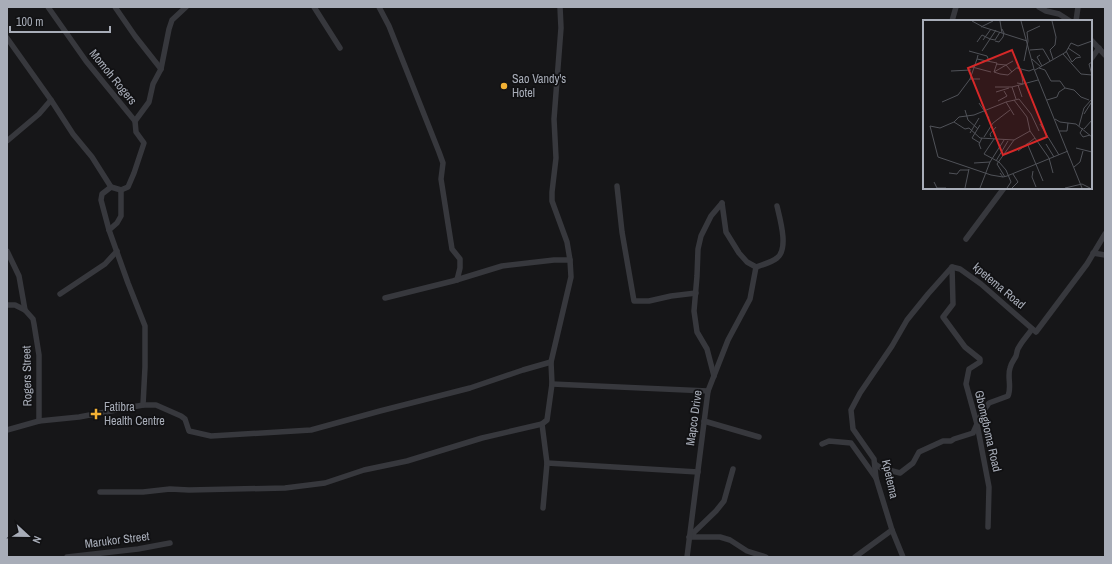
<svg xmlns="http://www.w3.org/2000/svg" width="1112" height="564" font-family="'Archivo Narrow',sans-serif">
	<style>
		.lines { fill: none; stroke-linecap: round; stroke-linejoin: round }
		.minor { stroke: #37383d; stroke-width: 5.5 }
		.poi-dot { fill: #f2b134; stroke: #111113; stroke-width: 1.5 }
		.labels { text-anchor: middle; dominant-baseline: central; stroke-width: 3.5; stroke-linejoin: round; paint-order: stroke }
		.street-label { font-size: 12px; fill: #a8adb8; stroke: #111113 }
		.poi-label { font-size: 12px; fill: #a8adb8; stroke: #111113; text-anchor: start }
		.inset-road { fill: none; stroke: #505258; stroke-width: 1 }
		.view { fill: #d62828; fill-opacity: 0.15; stroke: #d62828; stroke-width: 2 }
		.inset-edge { fill: none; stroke: #a8adb8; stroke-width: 2 }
	</style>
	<rect width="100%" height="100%" fill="#161618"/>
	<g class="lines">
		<g class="minor">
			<polyline points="48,7 86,61 135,121"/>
			<polyline points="115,7 135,36 161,69"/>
			<polyline points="314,7 340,48"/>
			<polyline points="379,7 389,26 439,152 443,163 441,179 452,249 460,259 460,268 457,280"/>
			<polyline points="560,7 561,28 554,119 556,158 552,192 552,201 567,242 570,260"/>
			<polyline points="1039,7 1046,11 1059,14 1070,21"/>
			<polyline points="952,21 956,7"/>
			<polyline points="1076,21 1078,7"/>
			<polyline points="7,38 51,100 73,134 92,157 111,187 121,190 128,187 134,173 144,143 136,132 135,121 149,102 153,84 161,69 169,29 172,20 186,7"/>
			<polyline points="1091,40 1105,55"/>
			<polyline points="1091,59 1099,48"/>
			<polyline points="7,141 39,114 51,100"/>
			<polyline points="617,186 622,232 634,301 649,301 671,296 696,293"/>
			<path d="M 722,203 L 726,232 L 739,253 L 747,262 L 756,267 C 762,265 772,262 777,258 C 789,249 780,219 777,206"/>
			<polyline points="109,230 117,223 121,216 121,190"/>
			<polyline points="966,239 1004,188"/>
			<polyline points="7,251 19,276 25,310"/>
			<polyline points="1093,253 1105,255"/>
			<polyline points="952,267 953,304 943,317 965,347 980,359 980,362 969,369 966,384 977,424 989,487 988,527"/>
			<polyline points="60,294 105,264 117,251"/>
			<polyline points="7,305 15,305 25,310 33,319 34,324 39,355 39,421"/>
			<polyline points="714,376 707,349 697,332 694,311 697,276 698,249 701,236 711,216 722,203"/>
			<polyline points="552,384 708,391"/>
			<polyline points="143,405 156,405 181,416 185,419 189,431 211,436 311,430 380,411 470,388 523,370 551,362"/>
			<polyline points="704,421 759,437"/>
			<polyline points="542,424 547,463 543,508"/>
			<polyline points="7,430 39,421 79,417 143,405 145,367 145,326 128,283 109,230 101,200 102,194 111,187"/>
			<polyline points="822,444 829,441 851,443 876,478"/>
			<polyline points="547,463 698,472"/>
			<path d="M 875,464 L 881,468 L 900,473 L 913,463 L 919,452 L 943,441 L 951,441 L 954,439 L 973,433 L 982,413 L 989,403 L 1008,396 C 1012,387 1007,377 1010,368 C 1011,363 1014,360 1016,356 C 1017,353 1017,349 1019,347 C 1022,341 1028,335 1032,329"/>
			<polyline points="733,469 724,501 716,511 689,537 720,537 730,540 747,551 766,557"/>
			<polyline points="100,492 143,492 170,489 189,490 285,488 325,483 364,470 407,461 482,438 542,424 547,420 552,384 551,362 571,277 570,260 554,260 502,266 453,281 385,298"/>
			<polyline points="67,557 138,549 170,543"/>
			<polyline points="687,557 708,391 728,340 750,299 756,267"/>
			<polyline points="855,557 892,530"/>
			<polyline points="903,557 892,530 876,478 874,459 853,429 851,410 860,393 892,346 907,320 928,294 952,267 960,269 981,284 1036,332 1087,264 1105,234"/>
		</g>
	</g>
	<g class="poi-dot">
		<circle cx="504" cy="86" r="4"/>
		<path d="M94 408h4v4h4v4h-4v4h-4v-4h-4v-4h4z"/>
	</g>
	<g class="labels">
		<g class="street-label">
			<text transform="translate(113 77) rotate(51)">Momoh Rogers</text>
			<text transform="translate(999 286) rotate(40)">kpetema Road</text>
			<text transform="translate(27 376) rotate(-91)">Rogers Street</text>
			<text transform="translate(694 418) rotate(-82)">Mapco Drive</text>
			<text transform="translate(988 431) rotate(77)">Gbomgboma Road</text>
			<text transform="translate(890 479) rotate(77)">Kpetema</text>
			<text transform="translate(117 540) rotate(-7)">Marukor Street</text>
		</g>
		<g class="poi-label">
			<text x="512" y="79">Sao Vandy's<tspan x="512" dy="14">Hotel</tspan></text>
			<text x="104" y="407">Fatibra<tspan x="104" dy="14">Health Centre</tspan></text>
		</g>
	</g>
	<g transform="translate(923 20)">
		<rect width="169" height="169" fill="#161618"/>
		<path class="inset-road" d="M 49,1 L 60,7 L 104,21M 77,1 L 79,13M 98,1 L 111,49 L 159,168M 129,1 L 133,17 L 132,25 L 127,30 L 130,39M 58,7 L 70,1M 60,20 L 68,9M 72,21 L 76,22 L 80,17 L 81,13 L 79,9M 54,22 L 59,15 L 67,19 L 73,10M 145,28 L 157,36M 107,30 L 120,29 L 127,41M 46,31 L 64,36 L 66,41M 59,31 L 67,19 L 72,20 L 77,12M 143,31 L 149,42 L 153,38 L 158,37M 140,34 L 158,54 L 169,55M 55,35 L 54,39 L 74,43 L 71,52 L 77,54 L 85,55 L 96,46M 117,35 L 114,37 L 119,46M 109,39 L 118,47M 101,41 L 105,21 L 104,12 L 117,6M 169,42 L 166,44 L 169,55M 73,44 L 83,45 L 89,52M 49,47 L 68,52M 94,48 L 106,51 L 111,49M 116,48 L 122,50 L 128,61 L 137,61 L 142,68M 112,50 L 143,32 L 148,23 L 155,26 L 169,21M 28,51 L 48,50M 71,52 L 90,41M 47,59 L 54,39M 94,63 L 100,64 L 98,50M 95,65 L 99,77M 72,67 L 89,67 L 115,60M 89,67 L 93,79M 73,72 L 86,68M 91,80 L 104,97 L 107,111M 124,80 L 134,77 L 136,72 L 142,68 L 151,70 L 158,77 L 166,80M 75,81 L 84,76 L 81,71M 19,82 L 35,75 L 47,59 L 57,59M 83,82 L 51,95 L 36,97 L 31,102 L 42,109 L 46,108 L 57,118 L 91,120M 56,83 L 66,98M 42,90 L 45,100 L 55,109M 161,94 L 168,83M 91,95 L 83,82 L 96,79 L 108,94 L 116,111M 132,99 L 137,102 L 153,104 L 169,117M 31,102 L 17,108 L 7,106 L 15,137 L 68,155 L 80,157M 117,104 L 136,135M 57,105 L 49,118 L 57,123M 156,106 L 161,88 L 169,79M 160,108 L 157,113 L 160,117 L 167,115M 161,109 L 169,100M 136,111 L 144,111 L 145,103M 47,113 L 56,98M 61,117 L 70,103 L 87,90M 68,117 L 67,114 L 73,107M 71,119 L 61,134 L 76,142 L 83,150 L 88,162 L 84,168M 104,123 L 120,161M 123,124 L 131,137M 153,128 L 169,132M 58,129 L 56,124 L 59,118M 95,131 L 112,118M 73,141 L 85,121M 51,143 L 67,142 L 81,120M 151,147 L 157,142 L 160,131M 110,151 L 109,157 L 113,167M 26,153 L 34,154 L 37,150 L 46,150M 77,153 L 80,157 L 84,156 L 145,131M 82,157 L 74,144 L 91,120 L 107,111 L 126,138 L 130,153M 11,162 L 14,168 L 23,168M 42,168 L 46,149M 57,168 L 67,142M 89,168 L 95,162 L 90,154M 142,168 L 159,164 L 167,168"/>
		<path class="view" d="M 89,30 L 124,117 L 80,135 L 45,48 Z"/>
		<rect width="169" height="169" class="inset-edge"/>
	</g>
	<rect width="1112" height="564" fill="none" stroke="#a8adb8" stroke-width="16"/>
	<g transform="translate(28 536) rotate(112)" stroke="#111113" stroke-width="3" paint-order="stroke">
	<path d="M0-3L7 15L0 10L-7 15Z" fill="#a8adb8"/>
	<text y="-6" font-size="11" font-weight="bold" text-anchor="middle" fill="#a8adb8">N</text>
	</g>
	<path d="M10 26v6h100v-6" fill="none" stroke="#a8adb8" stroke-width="2"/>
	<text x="16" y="26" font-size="12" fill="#a8adb8" stroke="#111113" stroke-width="3" paint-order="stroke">100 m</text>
</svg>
